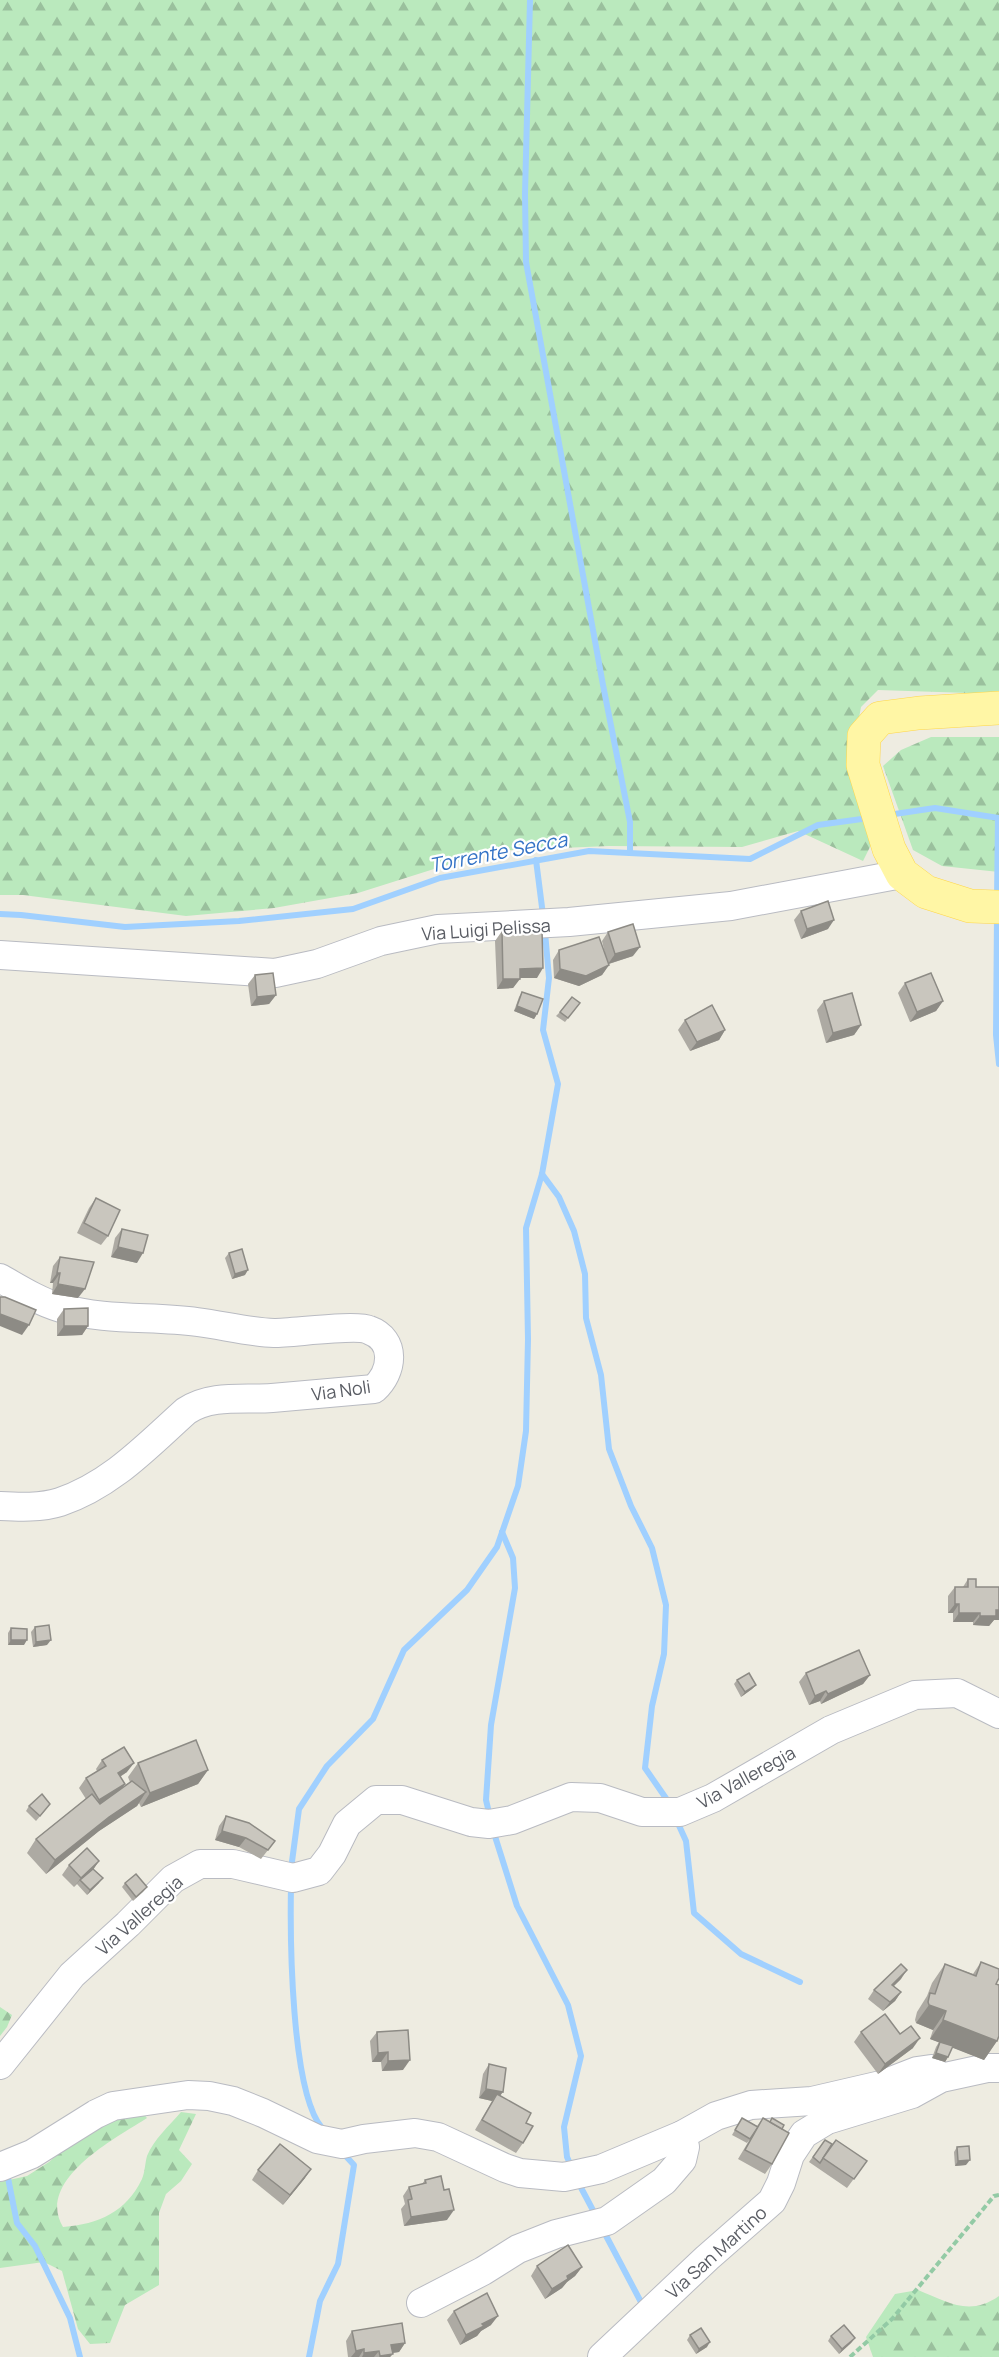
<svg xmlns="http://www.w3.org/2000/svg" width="999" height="2357" font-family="Manrope,sans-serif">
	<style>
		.forest { fill: url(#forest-firs) }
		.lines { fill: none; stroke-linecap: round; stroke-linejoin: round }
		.stream { stroke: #a0d0ff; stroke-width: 6 }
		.minor-casing { stroke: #b9bbc2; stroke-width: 30 }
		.major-casing { stroke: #ffd649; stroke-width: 34 }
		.path { stroke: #93caa5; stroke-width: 4; stroke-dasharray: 6 3; stroke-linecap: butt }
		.minor { stroke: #fff; stroke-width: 28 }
		.major { stroke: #fff6a5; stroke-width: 33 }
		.wall { fill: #adaaa3 }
		.shaded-wall { fill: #8d8b85 }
		.building { fill: #c9c6be; stroke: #8d8b85; stroke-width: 1.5 }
		.labels { text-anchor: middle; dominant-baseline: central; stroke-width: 4.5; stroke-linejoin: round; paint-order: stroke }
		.street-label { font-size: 18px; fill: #5a5d64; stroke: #fff }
		.water-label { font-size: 20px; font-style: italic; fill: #3473c6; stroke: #fff }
	</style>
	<defs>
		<pattern id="forest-firs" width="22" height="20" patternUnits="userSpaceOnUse" patternTransform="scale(1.5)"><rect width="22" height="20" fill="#bae9bd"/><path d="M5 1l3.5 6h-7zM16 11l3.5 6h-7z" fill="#9ac09d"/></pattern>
	</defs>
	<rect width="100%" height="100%" fill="#eeece1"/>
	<g class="forest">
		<polygon points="0,0 999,0 999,694 878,690 861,707 852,756 873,841 863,861 798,831 742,847 609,846 491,851 358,893 274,908 186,916 23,895 0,895"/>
		<polygon points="931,737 999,737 999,872 942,866 913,850 883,766 901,750"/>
		<polygon points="0,2007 12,2015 7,2027 0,2036"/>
		<path d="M 139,2109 L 147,2118 C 116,2138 35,2180 63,2227 C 99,2224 126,2212 142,2179 C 145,2172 145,2163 147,2156 C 154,2139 169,2126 181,2112 L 196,2114 L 179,2150 L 192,2164 L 181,2181 L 166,2194 L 159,2213 L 159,2285 L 125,2305 L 110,2343 L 90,2344 L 78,2329 L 62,2271 L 44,2262 L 0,2268 L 0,2182 L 27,2176 L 49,2162 L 79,2136 Z"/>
		<path d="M 918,2290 C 948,2302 969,2317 999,2296 L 999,2357 L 873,2357 L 866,2337 L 895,2294 Z"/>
	</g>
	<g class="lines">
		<g class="stream">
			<polyline points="530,0 525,194 526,262 603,685 630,822 630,853"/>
			<polyline points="888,815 935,808 999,818"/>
			<polyline points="536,860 543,915"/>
			<polyline points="997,898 998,818"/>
			<polyline points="0,914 21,915 125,927 239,921 353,909 440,878 589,851 750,859 818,825 869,818"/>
			<polyline points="997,917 996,1035 999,1064"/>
			<polyline points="542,1174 559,1197 574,1231 585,1274 586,1318 601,1375 609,1449 631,1506 652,1548 666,1605 664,1654 652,1706 645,1768 670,1804"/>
			<polyline points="490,1817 486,1800 491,1725 515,1588 513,1558 502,1532"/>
			<polyline points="676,1819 686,1841 694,1913 741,1954 800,1982"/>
			<polyline points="493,1830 517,1906 568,2005 581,2056 564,2127 567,2157 572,2168"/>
			<polyline points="291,1869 299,1809 327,1766 373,1719 404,1650 467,1590 497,1547 518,1486 526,1431 528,1339 526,1228 542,1174 558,1084 543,1030 549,978 545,932"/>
			<path d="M 291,1886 C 290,1937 291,2092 322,2128"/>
			<polyline points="7,2173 17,2223 35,2246 70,2318 80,2357"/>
			<polyline points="578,2182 596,2216"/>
			<polyline points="603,2230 642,2304"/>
			<polyline points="309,2357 320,2301 338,2264 354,2165 342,2152"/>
		</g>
		<g class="minor-casing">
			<g id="minor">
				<polyline points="0,955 275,973 317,964 381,941 438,929 569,922 731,906 902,874"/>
				<path d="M 0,1278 C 19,1289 40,1302 61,1308 C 105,1321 153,1316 197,1322 C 222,1325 248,1332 274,1333 C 293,1333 356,1324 369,1330 C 397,1340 393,1372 374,1389 C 340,1392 306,1395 272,1398 C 244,1400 211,1394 186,1411 C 147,1446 111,1485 60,1502 C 41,1508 19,1507 0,1506"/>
				<polyline points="0,2065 72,1975 128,1924 173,1879 200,1864 233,1864 293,1878 319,1871 332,1854 347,1824 376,1800 402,1800 471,1822 489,1824 512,1820 571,1797 600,1798 642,1812 680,1812 713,1798 831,1730 915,1695 957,1693 999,1714"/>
				<polyline points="0,2167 32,2154 96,2114 113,2106 188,2095 209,2096 233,2101 263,2113 317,2139 342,2144 364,2139 415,2133 438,2137 505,2168 520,2173 564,2177 601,2169 682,2135 716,2116 751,2105 812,2101 881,2085 917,2071 931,2069 941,2078"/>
				<polyline points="421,2303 483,2271 518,2249 556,2234 607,2221 664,2181 682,2160 685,2147 682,2135"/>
				<polyline points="602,2357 707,2258 772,2201 781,2183 790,2155 804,2134 827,2120 912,2094 941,2078 987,2068 999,2068"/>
			</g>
		</g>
		<g class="major-casing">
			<polyline id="major" points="999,708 919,713 880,718 864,736 863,765 889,849 902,874 926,892 970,906 999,907"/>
		</g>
		<polyline class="path" points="850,2357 892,2319 994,2196 999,2195"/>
		<use href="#minor" class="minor"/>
		<use href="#major" class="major"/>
	</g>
	<g class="wall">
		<polygon points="801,911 828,929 801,939 794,920"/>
		<polygon points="502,931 537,978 520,978 513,988 497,989 495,941"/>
		<polygon points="608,932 633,956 609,964 609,965 602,975 579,986 554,978 553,960 559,950 606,958 602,941"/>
		<polygon points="255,975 276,995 269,1004 251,1006 248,984"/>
		<polygon points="905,983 943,1001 936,1011 910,1022 898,993"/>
		<polygon points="522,992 537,1014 534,1019 514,1011 519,997"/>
		<polygon points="824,1001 861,1025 854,1035 826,1043 817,1010"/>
		<polygon points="580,1003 565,1022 556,1016 560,1012"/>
		<polygon points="685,1020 725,1030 719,1040 690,1051 678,1030"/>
		<polygon points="96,1198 108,1236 101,1245 77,1233 89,1208"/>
		<polygon points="122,1229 137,1263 111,1257 115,1238"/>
		<polygon points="229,1253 245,1275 232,1279 225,1258"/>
		<polygon points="60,1257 78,1298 52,1294 53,1283 50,1283 53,1266"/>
		<polygon points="64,1309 88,1326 82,1335 57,1336 57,1319"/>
		<polygon points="968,1579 976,1587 999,1587 999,1620 994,1620 989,1626 973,1625 973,1622 953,1622 953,1613 948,1613 948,1596 955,1587 963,1587"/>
		<polygon points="35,1627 47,1645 33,1647 31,1632"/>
		<polygon points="11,1628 24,1645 8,1645 8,1633"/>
		<polygon points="806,1673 870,1675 863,1684 821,1704 820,1701 809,1705 799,1682"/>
		<polygon points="737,1680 756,1685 752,1689 741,1697 734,1684"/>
		<polygon points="102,1760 127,1772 120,1777 125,1784 122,1788 130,1782 128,1777 138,1763 208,1770 198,1784 141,1807 139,1803 137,1806 99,1831 46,1874 27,1853 36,1839 86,1799 79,1788 86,1778 97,1771 96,1769"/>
		<polygon points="29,1806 47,1808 36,1821 26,1811"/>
		<polygon points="226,1816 275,1841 261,1859 239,1847 215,1840 219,1826"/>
		<polygon points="99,1861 93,1869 99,1883 87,1895 77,1884 74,1887 62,1875 69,1865"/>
		<polygon points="125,1883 147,1887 143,1892 133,1901 122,1887"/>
		<polygon points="981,1962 996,1984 997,2041 984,2060 952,2047 948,2057 945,2062 932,2058 936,2047 939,2042 930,2039 933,2030 916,2023 915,2020 917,2012 927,1996 932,1983 945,1964 973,1974"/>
		<polygon points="901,1979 894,1986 901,1992 895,2001 883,2011 868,1999 874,1990"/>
		<polygon points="377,2032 403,2070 382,2071 381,2062 372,2062 370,2041"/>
		<polygon points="861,2032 900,2034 913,2048 878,2074 854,2042"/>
		<polygon points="489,2064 500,2095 526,2123 523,2143 516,2153 475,2130 492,2101 479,2098 483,2074"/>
		<polygon points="742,2118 757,2126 763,2118 769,2122 772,2118 782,2129 772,2164 765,2174 738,2159 750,2139 747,2143 732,2135"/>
		<polygon points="825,2140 832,2144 867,2161 847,2188 809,2162"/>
		<polygon points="957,2147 966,2165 955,2166 954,2152"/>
		<polygon points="258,2170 305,2178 283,2205 252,2180"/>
		<polygon points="425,2180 447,2220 404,2226 401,2209 405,2204 403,2196 409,2187 422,2184"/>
		<polygon points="537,2266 582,2267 575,2276 567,2282 562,2288 545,2299 531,2276"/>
		<polygon points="454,2311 491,2325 481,2331 477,2336 460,2345 447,2320"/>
		<polygon points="352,2331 405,2343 399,2352 393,2353 390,2357 348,2357 346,2341"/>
		<polygon points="690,2335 707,2347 696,2354 687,2340"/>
		<polygon points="831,2336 855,2338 851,2343 839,2354 828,2341"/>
	</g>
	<g class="shaded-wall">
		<polygon points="834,920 828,929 801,939 807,929"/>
		<polygon points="640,947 633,956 608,964 615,954"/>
		<polygon points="609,965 602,975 579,986 554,978 560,969"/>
		<polygon points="543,968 537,978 513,978 520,969"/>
		<polygon points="503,979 520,979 513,988 497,989"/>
		<polygon points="276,995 269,1004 251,1006 257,997"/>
		<polygon points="943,1001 936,1011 910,1022 917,1012"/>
		<polygon points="517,1006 537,1014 534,1019 514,1011"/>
		<polygon points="861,1025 854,1035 826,1043 833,1033"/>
		<polygon points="725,1030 719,1040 690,1051 697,1042"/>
		<polygon points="118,1247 143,1253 137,1263 111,1257"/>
		<polygon points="248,1270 245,1275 232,1279 235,1274"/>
		<polygon points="57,1273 60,1273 53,1283 50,1283"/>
		<polygon points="58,1284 85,1289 78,1298 52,1294"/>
		<polygon points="0,1314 29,1325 22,1335 0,1326"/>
		<polygon points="64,1326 88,1326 82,1335 57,1336"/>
		<polygon points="955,1604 959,1604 953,1613 948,1613"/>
		<polygon points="996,1610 999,1610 999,1620 994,1620 989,1626 973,1625 980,1616"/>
		<polygon points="959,1613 980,1613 973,1622 953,1622"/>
		<polygon points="11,1640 27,1640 24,1645 8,1645"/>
		<polygon points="51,1640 47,1645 33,1647 36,1642"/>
		<polygon points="870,1675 863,1684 821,1704 828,1694"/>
		<polygon points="756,1685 752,1689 741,1697 745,1692"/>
		<polygon points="826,1691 820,1701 809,1705 815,1696"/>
		<polygon points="134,1763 127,1772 111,1782 118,1773"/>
		<polygon points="208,1770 198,1784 141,1807 150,1793"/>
		<polygon points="125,1784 118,1794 93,1810 99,1800"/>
		<polygon points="146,1792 137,1806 99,1831 46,1874 55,1860 109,1817"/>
		<polygon points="222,1831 246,1838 239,1847 215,1840"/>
		<polygon points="99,1861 93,1870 80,1880 74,1887 81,1878"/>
		<polygon points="103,1878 99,1883 87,1895 90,1890"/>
		<polygon points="907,1970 901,1979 885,1994 892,1985"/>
		<polygon points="901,1992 895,2001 883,2011 890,2002"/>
		<polygon points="929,2005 946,2011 933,2030 916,2023"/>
		<polygon points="943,2020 997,2041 984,2060 930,2039"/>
		<polygon points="920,2038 913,2048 878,2074 885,2064"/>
		<polygon points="388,2052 381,2062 372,2062 378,2053"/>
		<polygon points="936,2053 948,2057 945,2062 932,2058"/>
		<polygon points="410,2060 403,2070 382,2071 388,2061"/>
		<polygon points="486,2089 503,2092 496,2101 497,2094 492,2101 479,2098"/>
		<polygon points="970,2160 966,2165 955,2166 958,2161"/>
		<polygon points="311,2169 305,2178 283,2205 290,2195"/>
		<polygon points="454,2210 447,2220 404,2226 411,2217"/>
		<polygon points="582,2267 575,2276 567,2282 562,2288 545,2299 552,2289 567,2276"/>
		<polygon points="498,2316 491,2325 481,2331 477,2336 460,2345 466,2335 482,2324"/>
		<polygon points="855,2338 851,2343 839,2354 842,2349"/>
		<polygon points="710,2342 707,2347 696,2354 699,2349"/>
		<polygon points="405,2343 399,2352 384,2354 391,2345"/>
		<polygon points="364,2349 359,2357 351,2357 356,2351"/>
		<polygon points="379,2351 374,2357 362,2357 364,2353"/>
		<polygon points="393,2354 390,2357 379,2357 380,2356"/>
	</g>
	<g class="building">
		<polygon points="828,901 834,920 807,929 801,911"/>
		<polygon points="633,924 640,947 615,954 608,932"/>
		<polygon points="542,930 543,968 520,969 520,979 503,979 502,931"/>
		<polygon points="599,937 609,965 586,976 560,969 559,950"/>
		<polygon points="273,973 276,995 257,997 255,975"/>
		<polygon points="931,973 943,1001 917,1012 905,983"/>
		<polygon points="522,992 543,999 537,1014 517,1006"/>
		<polygon points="852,993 861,1025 833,1033 824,1001"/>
		<polygon points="572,997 580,1003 568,1018 560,1012"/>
		<polygon points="712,1005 725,1030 697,1042 685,1020"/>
		<polygon points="96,1198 120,1210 108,1236 84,1223"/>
		<polygon points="122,1229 148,1235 143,1253 118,1247"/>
		<polygon points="242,1249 248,1270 235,1274 229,1253"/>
		<polygon points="60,1257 94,1262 85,1289 58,1284 60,1273 57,1273"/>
		<polygon points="0,1297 5,1297 36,1310 29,1325 0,1314"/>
		<polygon points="88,1308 88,1326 64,1326 64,1309"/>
		<polygon points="968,1579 976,1579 976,1587 999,1587 999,1610 996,1610 996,1616 980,1616 980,1613 959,1613 959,1604 955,1604 955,1587 968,1587"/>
		<polygon points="49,1625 51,1640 36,1642 35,1627"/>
		<polygon points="11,1628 27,1629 27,1640 11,1640"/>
		<polygon points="859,1650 870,1675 828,1694 826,1691 815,1696 806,1673"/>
		<polygon points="749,1673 756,1685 745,1692 737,1680"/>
		<polygon points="196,1740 208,1770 150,1793 138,1763"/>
		<polygon points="124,1747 134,1763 118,1773 125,1784 99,1800 86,1778 106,1766 102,1760"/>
		<polygon points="132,1781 146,1792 109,1817 55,1860 36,1839 92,1794 100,1804"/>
		<polygon points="42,1794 50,1804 40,1816 29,1806"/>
		<polygon points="226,1816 249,1823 275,1841 268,1850 246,1838 222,1831"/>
		<polygon points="87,1848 99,1861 81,1878 69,1865"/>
		<polygon points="93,1869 103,1878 90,1890 80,1880"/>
		<polygon points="136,1874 147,1887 136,1897 125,1883"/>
		<polygon points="981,1962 999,1969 999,1978 996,1984 999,1985 999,2036 997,2041 943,2020 946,2011 929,2005 928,2002 930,1993 935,1994 945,1964 976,1976"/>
		<polygon points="901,1964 907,1970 892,1985 901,1992 890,2002 874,1990"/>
		<polygon points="885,2014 900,2034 911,2026 920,2038 885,2064 861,2032"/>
		<polygon points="408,2030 410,2060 388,2061 388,2052 378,2053 377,2032"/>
		<polygon points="940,2042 953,2046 948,2057 936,2053"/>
		<polygon points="489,2064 506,2068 503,2092 486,2089"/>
		<polygon points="497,2094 531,2113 526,2123 533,2126 523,2143 482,2120"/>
		<polygon points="742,2118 758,2127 750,2139 735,2130"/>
		<polygon points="763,2118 789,2133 772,2164 745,2150"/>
		<polygon points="772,2118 784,2125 782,2129 770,2122"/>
		<polygon points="825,2140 832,2144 820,2163 813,2157"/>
		<polygon points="836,2140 867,2161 854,2179 823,2158"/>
		<polygon points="280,2144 311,2169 290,2195 258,2170"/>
		<polygon points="969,2146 970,2160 958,2161 957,2147"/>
		<polygon points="441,2176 444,2190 449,2189 454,2210 411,2217 408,2200 412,2199 409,2187 426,2183 425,2180"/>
		<polygon points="568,2245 582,2267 567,2276 568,2279 552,2289 537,2266"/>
		<polygon points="487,2293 498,2316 482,2324 484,2326 466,2335 454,2311"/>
		<polygon points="402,2323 405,2343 391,2345 393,2354 380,2356 379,2351 364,2353 364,2349 356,2351 352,2331"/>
		<polygon points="844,2325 855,2338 842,2349 831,2336"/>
		<polygon points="701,2328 710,2342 699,2349 690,2335"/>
	</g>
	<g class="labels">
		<g class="street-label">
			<text transform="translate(486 929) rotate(-4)">Via Luigi Pelissa</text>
			<text transform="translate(341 1390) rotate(-8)">Via Noli</text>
			<text transform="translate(746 1777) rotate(-29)">Via Valleregia</text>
			<text transform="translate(139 1915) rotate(-42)">Via Valleregia</text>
			<text transform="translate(716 2252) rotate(-42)">Via San Martino</text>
		</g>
		<g class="water-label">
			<text transform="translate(498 852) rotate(-11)">Torrente Secca</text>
		</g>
	</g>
</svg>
